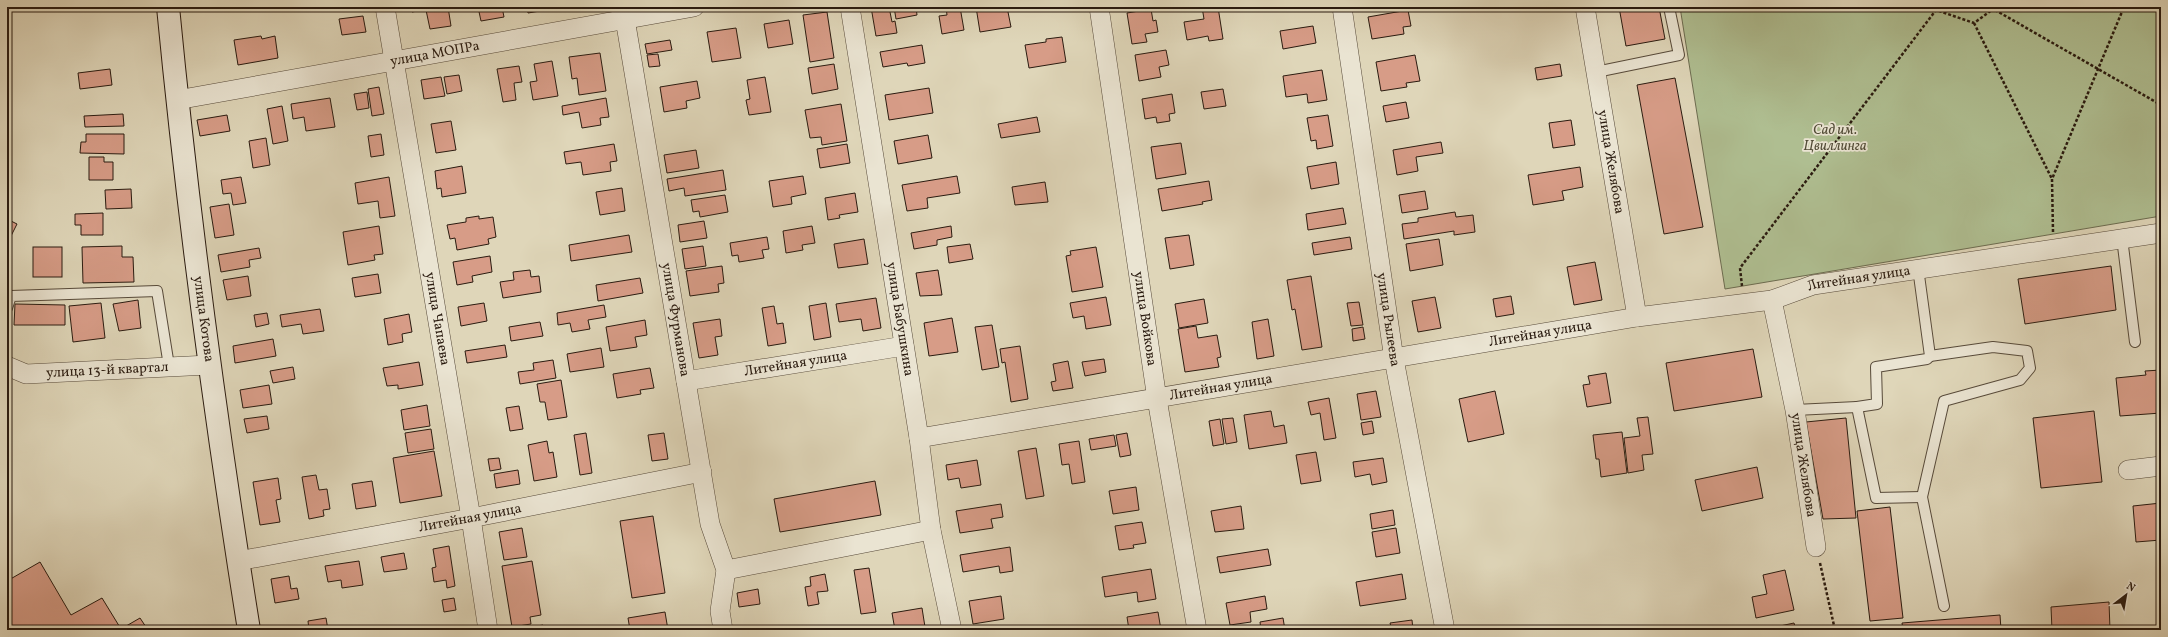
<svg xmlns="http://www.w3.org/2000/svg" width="2168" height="637" font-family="Vollkorn,serif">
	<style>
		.green { fill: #afbe91; stroke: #6c6c50 }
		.building { fill: #d79c87; stroke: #2a1b10 }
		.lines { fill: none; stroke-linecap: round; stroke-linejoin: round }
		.lane-casing { stroke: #574a3a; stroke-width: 12 }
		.street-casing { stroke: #574a3a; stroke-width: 20 }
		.secondary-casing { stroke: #2a1b10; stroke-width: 24 }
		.path { stroke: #2a1b10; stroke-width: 2.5; stroke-dasharray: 3 2; stroke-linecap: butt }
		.lane { stroke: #eae4d2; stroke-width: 10 }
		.street { stroke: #eae4d2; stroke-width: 19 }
		.secondary { stroke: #eae4d2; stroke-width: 22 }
		.labels { text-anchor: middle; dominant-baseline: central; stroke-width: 3.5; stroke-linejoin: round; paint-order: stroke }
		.street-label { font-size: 14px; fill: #2a1b10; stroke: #eae4d2 }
		.park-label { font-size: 14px; font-style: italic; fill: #524c37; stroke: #eae4d2 }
	</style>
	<rect width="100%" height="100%" fill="#dfd6b9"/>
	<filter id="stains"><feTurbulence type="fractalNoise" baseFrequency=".005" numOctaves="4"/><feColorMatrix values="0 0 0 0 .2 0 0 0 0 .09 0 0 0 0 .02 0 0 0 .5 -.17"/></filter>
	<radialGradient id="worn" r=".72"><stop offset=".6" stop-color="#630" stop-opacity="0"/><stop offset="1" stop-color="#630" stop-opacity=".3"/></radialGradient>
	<polygon class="green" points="1680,7 2161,7 2161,216 1725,289"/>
	<g class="building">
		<polygon points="411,7 422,7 423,10 412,12"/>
		<polygon points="448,7 451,26 430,29 426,10"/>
		<polygon points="478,7 502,7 504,17 481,21"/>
		<polygon points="527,7 546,7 546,10 528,13"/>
		<polygon points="871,7 889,7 892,22 895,21 897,33 876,36"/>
		<polygon points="894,7 916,7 917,15 896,19"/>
		<polygon points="946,7 960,7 964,30 942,34 939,16 947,15"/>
		<polygon points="976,7 1007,7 1011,27 980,32"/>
		<polygon points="1013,7 1038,7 1014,11"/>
		<polygon points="1129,7 1153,7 1129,11"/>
		<polygon points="1202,7 1218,7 1223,39 1209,41 1208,36 1187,40 1184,22 1204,19"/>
		<polygon points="1619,7 1659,7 1665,39 1626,46"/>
		<polygon points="1151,9 1153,21 1156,20 1158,32 1145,34 1147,42 1132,44 1127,13"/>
		<polygon points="1408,10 1411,26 1403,27 1404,34 1372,39 1368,17"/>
		<polygon points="827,12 834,58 810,62 803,15"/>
		<polygon points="363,16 366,32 342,35 339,19"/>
		<polygon points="789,20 793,44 768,48 764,24"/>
		<polygon points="1313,26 1316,43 1283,49 1280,31"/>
		<polygon points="736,28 741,58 712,62 707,32"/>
		<polygon points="261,36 262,39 275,36 278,58 238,65 234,40"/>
		<polygon points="1062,37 1066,62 1029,68 1025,45 1046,42 1046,39"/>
		<polygon points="670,40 672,50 647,54 645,44"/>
		<polygon points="922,45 925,63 908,66 907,63 883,67 880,52"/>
		<polygon points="1166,50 1169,65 1159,67 1161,77 1139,81 1135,55"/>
		<polygon points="600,53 606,91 579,95 577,78 572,79 569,57"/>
		<polygon points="658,54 660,66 649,67 647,55"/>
		<polygon points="1415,55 1420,81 1406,83 1407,87 1381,91 1376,62"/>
		<polygon points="552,61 558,96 533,100 530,82 537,81 534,64"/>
		<polygon points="834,64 838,89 812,94 808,68"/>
		<polygon points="1560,64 1562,76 1537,80 1535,68"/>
		<polygon points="519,66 522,82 514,83 516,100 503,102 497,69"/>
		<polygon points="110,69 112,85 80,89 78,73"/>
		<polygon points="1322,70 1327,100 1308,103 1307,94 1286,97 1283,76"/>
		<polygon points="459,75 462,91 447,94 444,77"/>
		<polygon points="441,77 445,96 424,99 421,80"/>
		<polygon points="765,77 771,112 749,115 746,100 750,99 747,80"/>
		<polygon points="1675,78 1703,227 1664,234 1637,85"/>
		<polygon points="697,81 700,98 686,101 687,108 664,112 660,87"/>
		<polygon points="379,87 384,114 372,116 368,89"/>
		<polygon points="929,88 933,113 889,120 885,95"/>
		<polygon points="1223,89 1226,106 1204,109 1201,92"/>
		<polygon points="367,92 369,108 357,110 354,94"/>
		<polygon points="1172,94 1175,113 1169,114 1170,121 1157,123 1156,117 1145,119 1142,99"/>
		<polygon points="330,98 335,127 306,131 304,117 293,119 291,104"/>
		<polygon points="606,98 609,117 600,118 601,125 582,128 579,112 563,115 562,106"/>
		<polygon points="1406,102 1409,118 1386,122 1383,106"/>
		<polygon points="841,104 847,141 822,145 821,137 810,138 805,110"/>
		<polygon points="282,106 288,141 273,144 267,109"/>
		<polygon points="123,114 124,126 85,127 84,116"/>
		<polygon points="227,115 230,131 200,136 197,120"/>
		<polygon points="1328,115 1333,146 1317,149 1316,140 1311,141 1307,118"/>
		<polygon points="1037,117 1040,132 1001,138 998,124"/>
		<polygon points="1571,120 1575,145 1553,148 1549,123"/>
		<polygon points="451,121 456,150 436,153 431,124"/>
		<polygon points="86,134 124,134 124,154 80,153 81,142 86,142"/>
		<polygon points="381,134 384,155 371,157 368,136"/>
		<polygon points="928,135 932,158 898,164 894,141"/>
		<polygon points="266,138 270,165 253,168 249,141"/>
		<polygon points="1441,142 1443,153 1416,157 1418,171 1397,175 1393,150"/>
		<polygon points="1181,143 1186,174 1156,179 1151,147"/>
		<polygon points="614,144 617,161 610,162 611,171 583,175 581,162 566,164 564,152"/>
		<polygon points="847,144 850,163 820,168 817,149"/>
		<polygon points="696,150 699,168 667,173 664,155"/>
		<polygon points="89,157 104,157 104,162 113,162 113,180 89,180"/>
		<polygon points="1336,162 1339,184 1311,189 1307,167"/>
		<polygon points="462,166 466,193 442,197 441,188 437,189 435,171"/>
		<polygon points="1580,167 1583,187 1562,191 1564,200 1533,205 1528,175"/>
		<polygon points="723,170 726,190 685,196 684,188 669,191 667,179"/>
		<polygon points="803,176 806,194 791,197 792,204 773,207 769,181"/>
		<polygon points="957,176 960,193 927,198 928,208 907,211 902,185"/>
		<polygon points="241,177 246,203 233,205 231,193 223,194 221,180"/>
		<polygon points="389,177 395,216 380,218 378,201 358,204 355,183"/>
		<polygon points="1209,181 1212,200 1202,202 1203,204 1162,211 1158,189"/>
		<polygon points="1045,182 1048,202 1015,205 1012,187"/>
		<polygon points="622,188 625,211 600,215 596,192"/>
		<polygon points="131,189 132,208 106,209 105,190"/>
		<polygon points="1425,191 1428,209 1402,213 1399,195"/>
		<polygon points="855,193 858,212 839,215 840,218 828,220 825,198"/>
		<polygon points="725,195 728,212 700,217 699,211 693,212 691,200"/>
		<polygon points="229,204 234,235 215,238 210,207"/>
		<polygon points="1343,208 1346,224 1308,230 1306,214"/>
		<polygon points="1455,212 1456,217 1473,215 1475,232 1454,235 1454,231 1404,239 1402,224 1418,222 1418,218"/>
		<polygon points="103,213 103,235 81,235 81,225 75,225 75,214"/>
		<polygon points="479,216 479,219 493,217 496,237 488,239 489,244 457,250 455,238 450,239 447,225 466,222 466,218"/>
		<polygon points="7,219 17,224 9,240 7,239"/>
		<polygon points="704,221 707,238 680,242 678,225"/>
		<polygon points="379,226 383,254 374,255 375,260 348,265 343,232"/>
		<polygon points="812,226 815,243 802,245 803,250 786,253 783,231"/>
		<polygon points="951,226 952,237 937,240 937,245 914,249 911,233"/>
		<polygon points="629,235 632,252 571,261 569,245"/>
		<polygon points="1189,235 1194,265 1170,269 1165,238"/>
		<polygon points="767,237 769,249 762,250 764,258 739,262 738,255 732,256 730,243"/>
		<polygon points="1350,237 1352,249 1314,255 1312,243"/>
		<polygon points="864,239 868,264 838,268 834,244"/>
		<polygon points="1439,239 1443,265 1410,271 1406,244"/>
		<polygon points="970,244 973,259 949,263 947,247"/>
		<polygon points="122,246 122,257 133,257 134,282 83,283 82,247"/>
		<polygon points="703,246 706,266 685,269 682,249"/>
		<rect x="33" y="247" width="29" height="30"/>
		<polygon points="1096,247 1103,287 1072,292 1066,256 1071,255 1070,251"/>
		<polygon points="259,248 261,258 249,260 250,267 221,272 218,255"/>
		<polygon points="490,256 492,272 472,276 473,282 457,285 453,262"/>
		<polygon points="1595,262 1602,300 1574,305 1567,267"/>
		<polygon points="722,266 724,283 718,284 719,292 690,296 686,271"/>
		<polygon points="2111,266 2116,310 2025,324 2018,279"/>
		<polygon points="530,270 531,277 539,276 541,292 503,298 500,282 514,280 513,272"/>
		<polygon points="938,270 942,295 920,296 916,273"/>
		<polygon points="378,274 381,293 355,297 352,278"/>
		<polygon points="248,276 251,296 227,300 223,280"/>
		<polygon points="1311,276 1322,347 1302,350 1295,309 1292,310 1287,280"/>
		<polygon points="640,278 643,293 598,301 596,285"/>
		<polygon points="1511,296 1514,314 1496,317 1493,299"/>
		<polygon points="1106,297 1111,325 1086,329 1084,316 1073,318 1070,303"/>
		<polygon points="1435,297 1441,328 1418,332 1412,301"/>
		<polygon points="876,298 881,328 863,331 861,319 839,322 836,304"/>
		<polygon points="1204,299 1208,323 1179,328 1175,304"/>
		<polygon points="138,300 141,328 119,331 113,304"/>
		<polygon points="1359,302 1363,325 1351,326 1347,303"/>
		<polygon points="101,303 105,338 73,342 69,306"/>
		<polygon points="484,303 487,321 461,326 458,307"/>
		<polygon points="826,303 831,337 814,340 809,306"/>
		<polygon points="15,304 65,305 65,325 14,325"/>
		<polygon points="604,305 606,317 588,320 590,329 572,332 570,323 558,325 557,313"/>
		<polygon points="774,306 777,324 783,323 786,343 768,346 762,308"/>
		<polygon points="320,309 324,331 303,334 301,324 282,327 280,315"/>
		<polygon points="267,313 269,324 256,327 254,315"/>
		<polygon points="409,314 412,332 402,334 403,342 388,345 384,319"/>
		<polygon points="952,318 958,352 929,356 924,323"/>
		<polygon points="720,319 722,336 715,337 718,355 699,358 693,323"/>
		<polygon points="1268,319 1274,356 1257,359 1252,322"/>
		<polygon points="645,320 647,335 635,337 637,347 610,351 606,327"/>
		<polygon points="540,322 543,336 511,341 509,327"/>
		<polygon points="992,325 999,367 982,370 975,327"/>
		<polygon points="1196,326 1198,338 1217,335 1221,357 1217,358 1219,367 1185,372 1178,329"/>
		<polygon points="1363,327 1365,339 1353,341 1352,329"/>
		<polygon points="273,339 276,356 235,363 233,346"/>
		<polygon points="505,345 507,357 467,363 465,351"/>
		<polygon points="1020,346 1028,399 1011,402 1005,362 1002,363 1000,349"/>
		<polygon points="601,348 604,367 570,372 567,354"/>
		<polygon points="1753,349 1762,397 1674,411 1666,363"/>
		<polygon points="1104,359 1106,372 1085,376 1082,362"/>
		<polygon points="553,360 556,378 520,384 518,372 534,370 533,363"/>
		<polygon points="1068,361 1073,388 1053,391 1051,382 1056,381 1053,364"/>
		<polygon points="419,362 423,385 398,389 398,385 387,386 383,368"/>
		<polygon points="293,367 295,379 273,383 270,371"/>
		<polygon points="650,368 654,388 640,390 641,394 617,398 613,374"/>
		<polygon points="2161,370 2161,413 2120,416 2116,378 2146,375 2145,371"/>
		<polygon points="1606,373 1611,403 1587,407 1583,385 1590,384 1588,376"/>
		<polygon points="561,380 567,417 548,420 545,402 540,402 537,384"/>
		<polygon points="269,385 272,404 243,408 240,390"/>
		<polygon points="1376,391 1381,417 1361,420 1357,394"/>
		<polygon points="1495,391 1504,434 1468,442 1459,399"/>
		<polygon points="1329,398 1336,438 1324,440 1320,413 1311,415 1308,402"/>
		<polygon points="427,405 430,426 404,430 401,410"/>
		<polygon points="519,406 523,429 510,431 506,408"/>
		<polygon points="1271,411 1274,427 1284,425 1287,443 1249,449 1244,415"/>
		<polygon points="2094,411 2102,482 2041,488 2033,418"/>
		<polygon points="267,416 269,429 247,433 244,419"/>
		<polygon points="1648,417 1653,454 1642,455 1644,470 1628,473 1624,438 1640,436 1637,418"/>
		<polygon points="1233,418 1237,442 1226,444 1222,419"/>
		<polygon points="1846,418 1856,518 1823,519 1806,422"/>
		<polygon points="1220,419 1224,444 1213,446 1209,421"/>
		<polygon points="1372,421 1374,433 1363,435 1361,423"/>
		<polygon points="431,429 434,449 408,453 405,433"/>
		<polygon points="1622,432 1627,473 1601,477 1599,459 1596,459 1593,435"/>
		<polygon points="586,433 592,473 580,475 574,435"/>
		<polygon points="664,433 668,459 652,461 648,435"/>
		<polygon points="1127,433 1131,455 1120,457 1116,435"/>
		<polygon points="1114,435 1116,446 1091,450 1089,439"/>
		<polygon points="547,441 549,453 553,452 557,477 534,481 528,445"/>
		<polygon points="1079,441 1085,482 1072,484 1069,464 1062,465 1059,444"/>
		<polygon points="1036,448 1044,496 1026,499 1018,451"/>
		<polygon points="434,451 442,496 400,503 393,458"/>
		<polygon points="1316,452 1321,481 1301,484 1296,455"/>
		<polygon points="499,458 501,469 490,471 488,459"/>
		<polygon points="1383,458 1387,482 1372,485 1370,474 1355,477 1353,462"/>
		<polygon points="977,460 981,485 961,488 959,478 948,480 946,465"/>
		<polygon points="1757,467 1763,498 1702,511 1695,480"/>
		<polygon points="518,470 520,484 496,488 494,474"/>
		<polygon points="316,475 319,490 327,489 330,509 323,510 324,516 309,519 302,477"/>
		<polygon points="278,478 281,499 276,500 280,522 260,525 253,482"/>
		<polygon points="372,481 376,506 356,509 352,484"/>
		<polygon points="875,481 881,515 780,532 774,499"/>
		<polygon points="1136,487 1139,510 1113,514 1109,491"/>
		<polygon points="2161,503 2161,540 2136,542 2133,506"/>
		<polygon points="1001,504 1003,517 991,519 993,528 960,533 956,511"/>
		<polygon points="1241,506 1244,529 1215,532 1211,511"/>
		<polygon points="1890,507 1903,618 1870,621 1857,511"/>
		<polygon points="1393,510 1395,525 1372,529 1370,514"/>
		<polygon points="653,516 665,593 632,598 620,521"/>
		<polygon points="1142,522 1146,543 1133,545 1134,548 1119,550 1115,526"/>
		<polygon points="522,528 527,557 504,560 499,532"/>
		<polygon points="1396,528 1400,553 1376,557 1372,532"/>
		<polygon points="449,546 455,586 447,588 446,580 434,582 432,568 436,567 433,549"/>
		<polygon points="1010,547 1013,571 1000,573 999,566 963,572 960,555"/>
		<polygon points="1268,549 1271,565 1220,573 1217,557"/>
		<polygon points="404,553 407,569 384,572 381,557"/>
		<polygon points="359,561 363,585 342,588 341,580 328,582 325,566"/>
		<polygon points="532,561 541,615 530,617 531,624 512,627 502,566"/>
		<polygon points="40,562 71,615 102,598 121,629 140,618 148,630 7,630 7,581"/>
		<polygon points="869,568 876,612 861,614 854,570"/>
		<polygon points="1151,569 1156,599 1138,602 1137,592 1105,597 1102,577"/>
		<polygon points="1785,570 1794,610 1756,618 1752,597 1767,594 1763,575"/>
		<polygon points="825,574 828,591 817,592 819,604 808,606 805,587 811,586 810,577"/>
		<polygon points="1402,574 1406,599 1360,606 1356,582"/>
		<polygon points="289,576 291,589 297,588 299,599 275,603 271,579"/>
		<polygon points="758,589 760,604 739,607 737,593"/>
		<polygon points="1001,596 1004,619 973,624 969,601"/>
		<polygon points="1265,596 1267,609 1250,612 1251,622 1230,625 1226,603"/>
		<polygon points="454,598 456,610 444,612 442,600"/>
		<polygon points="2109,602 2110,630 2052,630 2051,607"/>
		<polygon points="922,608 925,627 912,630 895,630 892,613"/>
		<polygon points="665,612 668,630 630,630 628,618"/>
		<polygon points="1158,612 1161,630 1129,630 1127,617"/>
		<polygon points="2000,615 2001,630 1903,630 1902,623"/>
		<polygon points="326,618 328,630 309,630 308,621"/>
		<polygon points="1283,618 1285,630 1261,630 1260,622"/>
		<polygon points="1412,620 1413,630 1392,630 1390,623"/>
		<polygon points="1794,623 1796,630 1766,630 1766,629"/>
		<polygon points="543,625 544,630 512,630"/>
	</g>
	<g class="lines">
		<g class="lane-casing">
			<g id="lane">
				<polyline points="1596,72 1679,55 1669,7"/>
				<polyline points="2122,238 2135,342"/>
				<polyline points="7,308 11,296 157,291 169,366"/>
				<polyline points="1930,356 1993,347 2027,351 2030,368 2020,380 1944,401 1922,497 1944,606"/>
				<polyline points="1857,407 1877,404 1876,367 1927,359 1930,356 1918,268"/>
				<polyline points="1795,410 1857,407 1876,498 1922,497"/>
			</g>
		</g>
		<g class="street-casing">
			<g id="street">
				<path id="s1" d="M 385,7 L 471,518 L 488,630"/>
				<path id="s2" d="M 623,7 L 710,524 L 726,570 L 720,611 L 723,630"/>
				<path id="s3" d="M 850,7 L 919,438 L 931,530 L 952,630"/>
				<path id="s4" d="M 1099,7 L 1157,399 L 1197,630"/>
				<path id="s5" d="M 1342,7 L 1394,359 L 1445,630"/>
				<path id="s6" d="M 1585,7 L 1637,317"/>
				<path id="s7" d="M 177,100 L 694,7"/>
				<path id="s8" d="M 1772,300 L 1795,410 L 1816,547"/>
				<path id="s9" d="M 7,366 L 26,374 L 209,365"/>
				<path id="s10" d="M 686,381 L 904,346"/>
				<path id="s11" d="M 919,438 L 1637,317 L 1772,300 L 1813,285 L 2161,233"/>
				<polyline points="2128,470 2161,466"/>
				<path id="s12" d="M 238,561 L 471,518 L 702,472"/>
				<polyline points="726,570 931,530"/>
			</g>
		</g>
		<g class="secondary-casing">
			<g id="secondary">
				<path id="s13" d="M 168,7 C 188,215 216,423 249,630"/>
			</g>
		</g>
		<g class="path">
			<polyline points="1995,10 2161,105"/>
			<polyline points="1974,23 2052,179"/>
			<polyline points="2053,232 2052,179 2124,7"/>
			<polyline points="1742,286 1740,268 1936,10 1974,23 1996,7"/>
			<polyline points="1820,563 1835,630"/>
		</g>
		<use href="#lane" class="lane"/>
		<use href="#street" class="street"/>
		<use href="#secondary" class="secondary"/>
	</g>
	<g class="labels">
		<g class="street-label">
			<text stroke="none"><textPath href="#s7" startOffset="262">улица МОПРа</textPath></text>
			<text stroke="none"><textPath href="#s6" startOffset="157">улица Желябова</textPath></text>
			<text stroke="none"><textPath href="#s11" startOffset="954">Литейная улица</textPath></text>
			<text stroke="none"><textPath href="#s1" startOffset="316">улица Чапаева</textPath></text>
			<text stroke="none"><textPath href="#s13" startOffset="314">улица Котова</textPath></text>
			<text stroke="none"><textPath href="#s2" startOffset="317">улица Фурманова</textPath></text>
			<text stroke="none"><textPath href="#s3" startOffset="316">улица Бабушкина</textPath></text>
			<text stroke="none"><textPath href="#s4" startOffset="315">улица Войкова</textPath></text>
			<text stroke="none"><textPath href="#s5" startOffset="316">улица Рылеева</textPath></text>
			<text stroke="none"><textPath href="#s11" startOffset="630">Литейная улица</textPath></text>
			<text stroke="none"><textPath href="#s10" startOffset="111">Литейная улица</textPath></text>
			<text stroke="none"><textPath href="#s9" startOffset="102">улица 13-й квартал</textPath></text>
			<text stroke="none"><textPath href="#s11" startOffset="306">Литейная улица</textPath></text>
			<text stroke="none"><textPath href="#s8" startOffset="168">улица Желябова</textPath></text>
			<text stroke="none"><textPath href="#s12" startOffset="236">Литейная улица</textPath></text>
		</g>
		<g class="park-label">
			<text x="1835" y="130">Сад им.<tspan x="1835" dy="16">Цвиллинга</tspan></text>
		</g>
	</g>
	<rect width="2168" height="637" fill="none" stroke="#dfd6b9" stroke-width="24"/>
	<rect x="8" y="8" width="2152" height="621" fill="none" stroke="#2a1b10" stroke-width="2"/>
	<rect x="12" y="12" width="2144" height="613" fill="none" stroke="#2a1b10"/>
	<g transform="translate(2126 595) rotate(31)" stroke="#eae4d2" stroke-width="3" paint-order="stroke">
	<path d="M0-3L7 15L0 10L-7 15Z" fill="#2a1b10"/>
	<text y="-6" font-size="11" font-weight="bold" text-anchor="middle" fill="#2a1b10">N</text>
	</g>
	<rect width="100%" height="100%" filter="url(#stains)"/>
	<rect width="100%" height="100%" fill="url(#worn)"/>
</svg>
